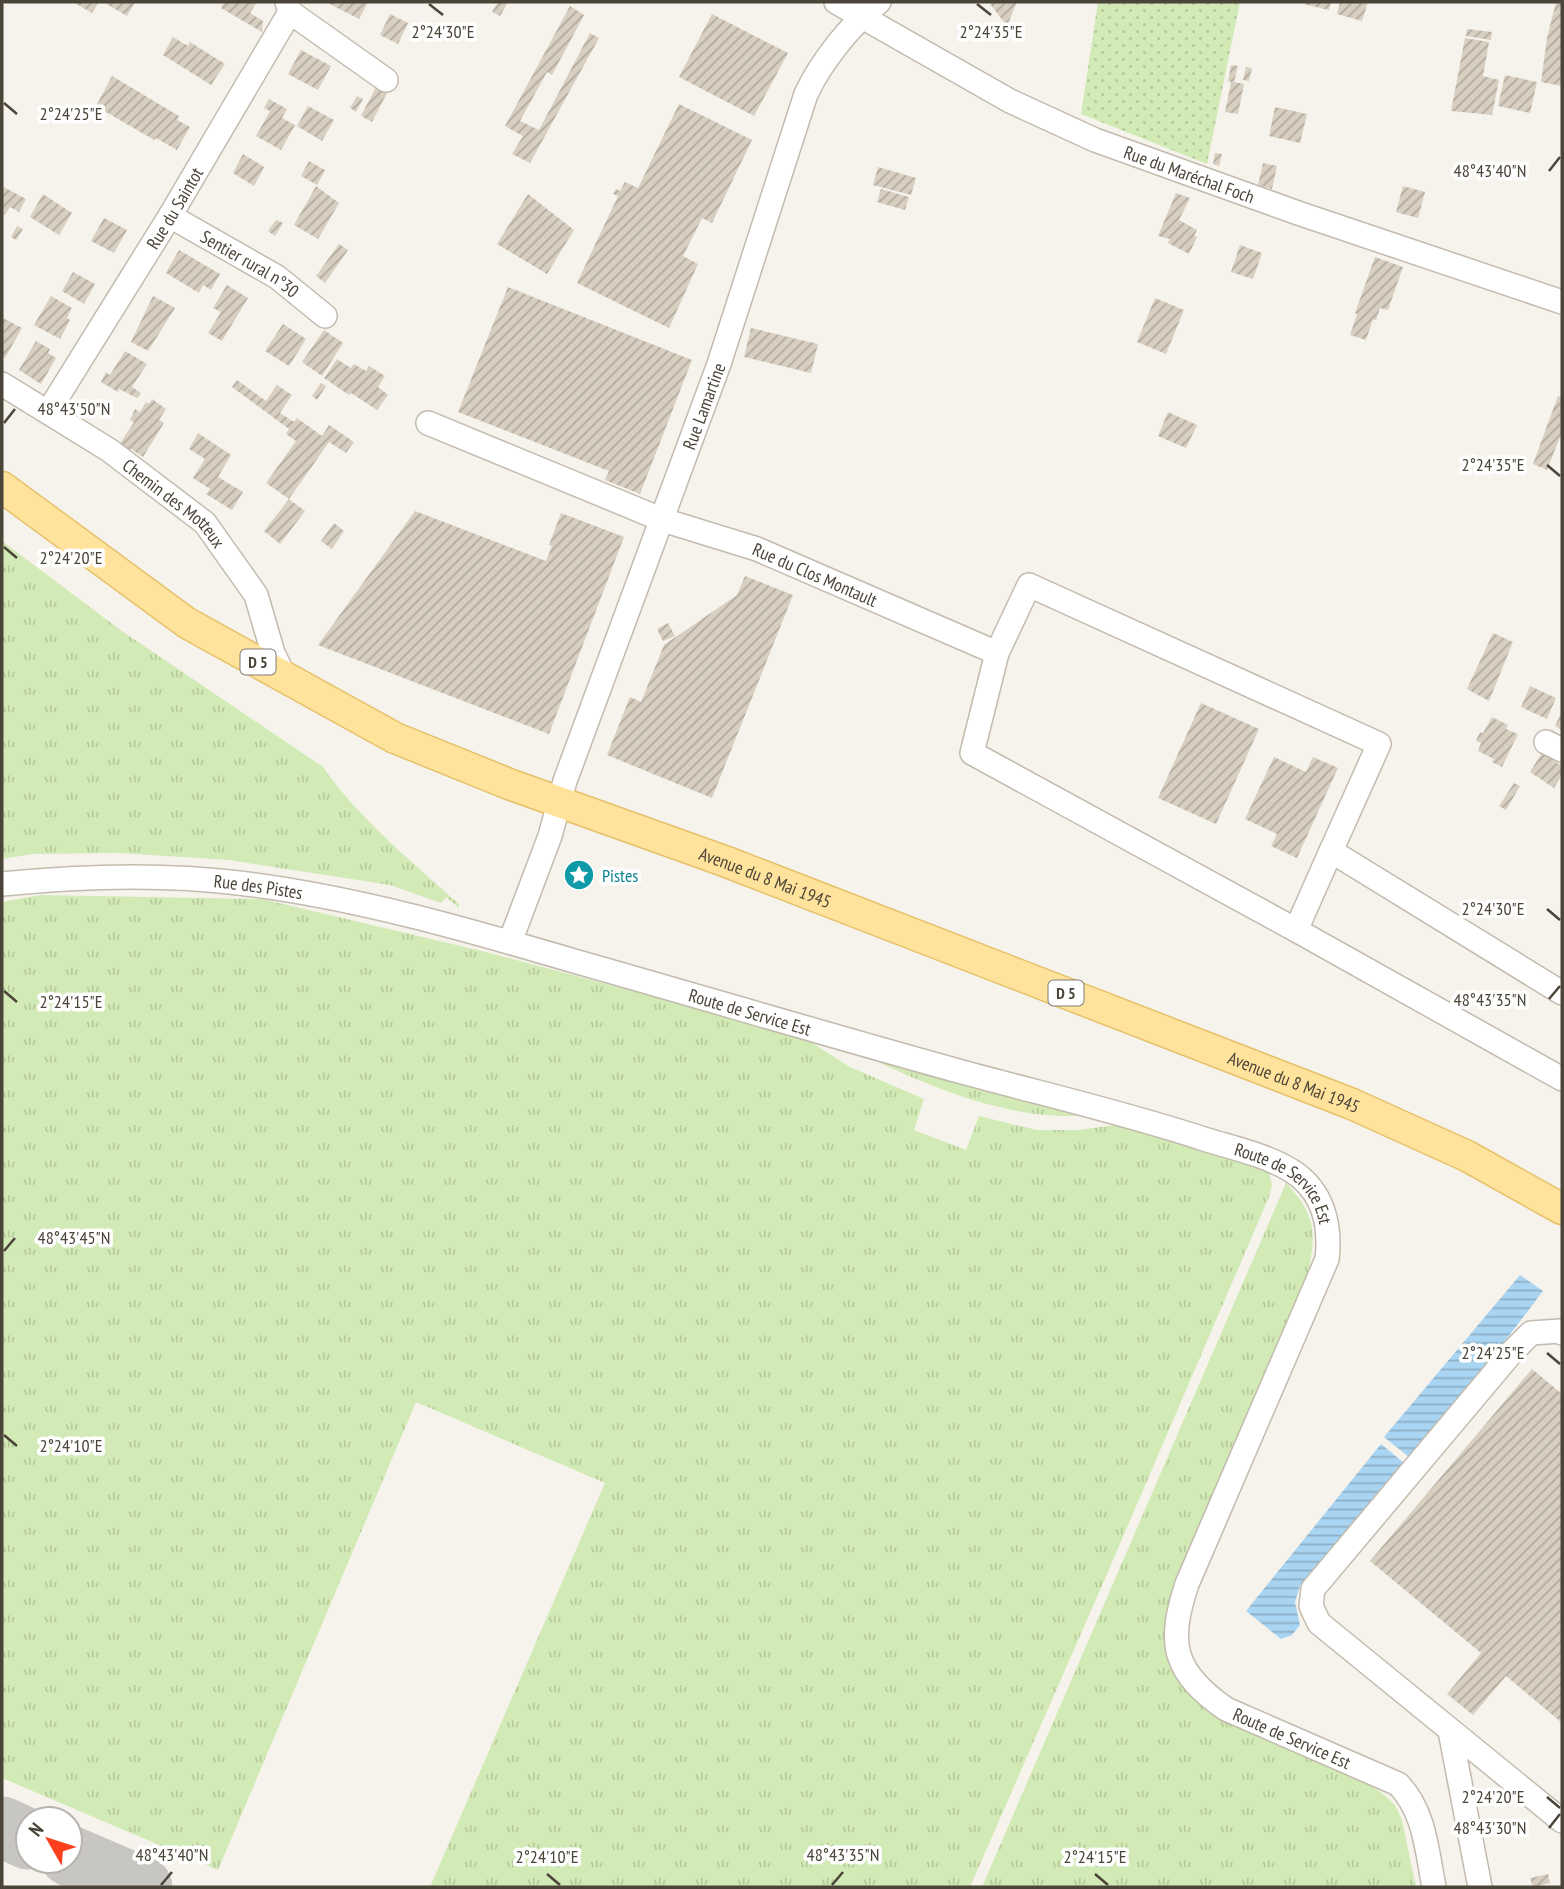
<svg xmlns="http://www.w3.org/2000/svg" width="1564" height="1889" font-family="'PT Sans Narrow',sans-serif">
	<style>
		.grass { fill: url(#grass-tufts) }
		.garden { fill: url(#garden-dots) }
		.water { fill: url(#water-rules) }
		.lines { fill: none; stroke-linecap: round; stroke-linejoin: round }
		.taxiway { stroke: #c8c6c3; stroke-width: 61 }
		.building { fill: url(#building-hatch) }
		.minor-casing { stroke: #c2bbae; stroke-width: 26 }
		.major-casing { stroke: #e6c16a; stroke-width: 33 }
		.minor { stroke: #fff; stroke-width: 23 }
		.major { stroke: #ffe39c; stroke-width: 30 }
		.ticks { fill: none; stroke: #4b4439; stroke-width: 2.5 }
		.labels { text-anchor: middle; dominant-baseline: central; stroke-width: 7; stroke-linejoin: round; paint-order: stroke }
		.shield { fill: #fff; stroke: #817c74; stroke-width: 2 }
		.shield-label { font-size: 16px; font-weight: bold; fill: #4b4439 }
		.street-label { font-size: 18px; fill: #4b4439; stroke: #fff }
		.culture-label { font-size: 18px; fill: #0d838f; stroke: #fff; text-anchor: start }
		.ticks-label { font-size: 18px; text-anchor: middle; fill: #4b4439; stroke: #fff; stroke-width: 7; stroke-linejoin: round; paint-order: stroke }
	</style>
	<defs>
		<pattern id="grass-tufts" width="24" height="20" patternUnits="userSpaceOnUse" patternTransform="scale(1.75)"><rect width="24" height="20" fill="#d2eab5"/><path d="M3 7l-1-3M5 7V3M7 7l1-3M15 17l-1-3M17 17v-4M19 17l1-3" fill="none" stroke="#b6ca9c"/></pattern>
		<pattern id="garden-dots" width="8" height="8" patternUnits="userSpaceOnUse" patternTransform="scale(1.75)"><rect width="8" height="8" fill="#d2eab5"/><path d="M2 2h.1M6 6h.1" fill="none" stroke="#b6ca9c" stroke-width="1.8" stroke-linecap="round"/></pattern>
		<pattern id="water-rules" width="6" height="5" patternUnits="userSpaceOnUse" patternTransform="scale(1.75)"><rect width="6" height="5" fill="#a9d4f2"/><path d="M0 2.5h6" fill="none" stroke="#8caec5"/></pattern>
		<pattern id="building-hatch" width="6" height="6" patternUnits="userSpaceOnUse" patternTransform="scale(1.75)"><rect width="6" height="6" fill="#d8cfc1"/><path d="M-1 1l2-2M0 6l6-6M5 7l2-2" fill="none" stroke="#b1aa9e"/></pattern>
	</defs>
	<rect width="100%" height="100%" fill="#f6f3ec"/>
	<g class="grass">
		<path d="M 2,541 L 119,629 L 323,767 C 360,820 411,861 459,904 L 459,908 L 446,897 L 441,903 L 390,885 L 229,860 L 119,853 L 33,854 L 2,859 Z"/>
		<polygon points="40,895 262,899 486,952 801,1036 850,1067 924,1099 914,1130 966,1150 979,1116 1037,1130 1079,1130 1115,1125 1241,1158 1269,1172 1272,1185 1269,1197 1104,1581 970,1887 430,1887 605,1483 416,1402 218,1870 2,1778 2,902"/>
		<path d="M 855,1050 L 1089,1114 C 1020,1126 915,1082 855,1050 Z"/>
		<path d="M 1286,1183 C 1315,1214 1317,1232 1308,1272 L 1170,1598 C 1155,1654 1174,1684 1219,1717 L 1369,1784 L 1383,1794 L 1395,1805 L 1402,1820 L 1416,1887 L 982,1887 Z"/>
	</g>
	<polygon class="garden" points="1098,2 1240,2 1207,164 1081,114"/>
	<g class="water">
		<polygon points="1520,1275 1543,1291 1505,1341 1409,1457 1384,1437"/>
		<polygon points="1381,1444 1404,1463 1300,1586 1295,1602 1300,1625 1292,1635 1281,1639 1246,1611"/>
	</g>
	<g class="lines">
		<g class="taxiway">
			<polyline points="2,1827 28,1839"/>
			<polyline points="70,1856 142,1887"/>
		</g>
	</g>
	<g class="building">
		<polygon points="73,2 99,2 92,13"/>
		<polygon points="103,2 135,2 127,16"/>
		<polygon points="224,2 257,2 250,13 263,21 262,32 221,8"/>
		<polygon points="326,2 368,2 359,19"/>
		<polygon points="498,2 508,2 500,16 492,12"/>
		<polygon points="991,2 1017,2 1007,26 990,4"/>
		<polygon points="1304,2 1331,2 1329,10 1303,4"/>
		<polygon points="1340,2 1368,2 1362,21 1337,14"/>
		<polygon points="1556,2 1562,2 1562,86 1541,82 1547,38"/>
		<polygon points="570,6 584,15 552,75 547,72 520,121 539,130 590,33 599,38 530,163 512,154 523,136 505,126"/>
		<polygon points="390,14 408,23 398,44 380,35"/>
		<polygon points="712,14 788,53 754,116 679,77"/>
		<polygon points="1467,29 1492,32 1491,40 1466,36"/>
		<polygon points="173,37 188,46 190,42 225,64 211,85 163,55"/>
		<polygon points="1465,38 1489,42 1483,76 1499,80 1492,115 1451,111"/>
		<polygon points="301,50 331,66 318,90 288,74"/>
		<polygon points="1231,65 1238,66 1234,82 1244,84 1238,114 1225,112 1231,82 1228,81"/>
		<polygon points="1246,67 1252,68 1249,81 1243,80"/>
		<polygon points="1505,75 1537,82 1530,113 1498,106"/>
		<polygon points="112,76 179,116 177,120 190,127 177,150 156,138 154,140 96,106"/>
		<polygon points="376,87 387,93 372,122 361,116"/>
		<polygon points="357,96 363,99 356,112 350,108"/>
		<polygon points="269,99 287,109 282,118 295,125 281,150 256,136 270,111 264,108"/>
		<polygon points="679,104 752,140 712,223 702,218 683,256 698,264 669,328 577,283 618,196 613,194 616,189 620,191 625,182 638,188"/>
		<polygon points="308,106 334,120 322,141 297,126"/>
		<polygon points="1275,107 1307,114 1300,143 1269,136"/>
		<polygon points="1215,153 1222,154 1219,166 1213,164"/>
		<polygon points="243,154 264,167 254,186 233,173"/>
		<polygon points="309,161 325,170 317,185 301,176"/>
		<polygon points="1263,163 1277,166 1272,189 1258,185"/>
		<polygon points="878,167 916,178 911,195 873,185"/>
		<polygon points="2,186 26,199 19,212 10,207 5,215 2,214"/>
		<polygon points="316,186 339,203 318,239 294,225"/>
		<polygon points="1403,186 1425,192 1418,218 1396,212"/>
		<polygon points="881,189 909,197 905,210 877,202"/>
		<polygon points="1176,193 1190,198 1179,220 1197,230 1194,236 1197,237 1189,254 1168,243 1170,239 1158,236"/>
		<polygon points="43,194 72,213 59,235 30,217"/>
		<polygon points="528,194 574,230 547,274 497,244"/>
		<polygon points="104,218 127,230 114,253 91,241"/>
		<polygon points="276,220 283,223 275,236 268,231"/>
		<polygon points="17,226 23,229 16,240 11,237"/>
		<polygon points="339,244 348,250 325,283 316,276"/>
		<polygon points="1240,245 1262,253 1253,279 1231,272"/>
		<polygon points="179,250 220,274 211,290 203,285 199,293 166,273"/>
		<polygon points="1375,257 1403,267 1388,310 1380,308 1376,320 1373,319 1366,340 1350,335 1357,314 1355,313"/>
		<polygon points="73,272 95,284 84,304 62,291"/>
		<polygon points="227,285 248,298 222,341 208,333 221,312 213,308"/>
		<polygon points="508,287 692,360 640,494 605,480 609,471 458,412"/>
		<polygon points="51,296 72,308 67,318 70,320 60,339 34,325"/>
		<polygon points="153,296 175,308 148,351 131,342"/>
		<polygon points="1155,298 1184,310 1166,354 1137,342"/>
		<polygon points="3,318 22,328 5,358 2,356"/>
		<polygon points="283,324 306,339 289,366 265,351"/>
		<polygon points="751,328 818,344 811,373 744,357"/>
		<polygon points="324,330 343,343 322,376 302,362"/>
		<polygon points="36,341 50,349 48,353 56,358 41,384 19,370"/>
		<polygon points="125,351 147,364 132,387 141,393 137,398 119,389 118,392 101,382 106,372 110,375"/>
		<polygon points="337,359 351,368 354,364 366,371 369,366 385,376 378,387 388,395 377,410 351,393 349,395 324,378"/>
		<polygon points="237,380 266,401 277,385 292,395 280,413 294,422 297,418 322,436 329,425 354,442 346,453 329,442 289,499 266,483 296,441 286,434 289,429 232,387"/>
		<polygon points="321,383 326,386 317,400 312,396"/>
		<polygon points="1558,396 1562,397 1562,432 1547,470 1533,464"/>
		<polygon points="152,399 166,409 159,420 164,423 143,457 131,449 129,452 119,445 134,422 130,420 135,409 140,412 146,402 149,404"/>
		<polygon points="1168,412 1197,425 1186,448 1158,436"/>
		<polygon points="198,433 231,455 218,477 243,492 232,510 206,494 210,489 193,478 205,459 189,449"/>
		<polygon points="289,499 305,511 280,544 264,531"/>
		<polygon points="415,511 546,561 552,546 549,545 561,513 624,537 549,734 318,645"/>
		<polygon points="334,523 344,531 332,549 321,541"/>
		<polygon points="745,576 793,595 712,798 607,755 630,697 641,702 664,645 737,595"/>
		<polygon points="668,623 675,636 663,641 657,629"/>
		<polygon points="1493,633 1513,642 1489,701 1467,689"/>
		<polygon points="1530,686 1556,698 1547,719 1521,707"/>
		<polygon points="1201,703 1259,729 1216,824 1158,798"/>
		<polygon points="1562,711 1562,730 1555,726"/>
		<polygon points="1492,717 1508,725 1506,729 1518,734 1502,767 1492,762 1494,759 1478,751 1481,743 1476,741 1480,732 1483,733"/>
		<polygon points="1542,753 1562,766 1562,775 1554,788 1530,772"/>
		<polygon points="1274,757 1306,772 1313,757 1338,768 1297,858 1271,846 1277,834 1245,819"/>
		<polygon points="1514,783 1520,786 1506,810 1499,806"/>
		<polygon points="1532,1369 1562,1394 1562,1723 1506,1676 1473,1715 1447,1694 1481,1653 1370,1561"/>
		<polygon points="1548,1874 1550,1883 1533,1887 1530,1878"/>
	</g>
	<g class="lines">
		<g class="minor-casing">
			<g id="minor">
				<path id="s1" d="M 836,2 L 1010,101 L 1095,140 L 1298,213 L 1562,302"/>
				<polyline points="290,12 386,80"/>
				<path id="s2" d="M 170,216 L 277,277 L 325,316"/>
				<path id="s3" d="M 2,384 L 109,450 L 205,523 L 256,595 L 273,653 L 284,676"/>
				<path id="s4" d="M 48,412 L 170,216 L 290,12 L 287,2"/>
				<path id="s5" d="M 428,423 L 663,520 L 757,549 L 997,653"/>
				<polyline points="1546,742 1562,750"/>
				<path id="s6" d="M 2,884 C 81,876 159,873 239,883 C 355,897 469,930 581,963 C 708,999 835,1037 962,1072 C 1043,1094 1125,1113 1204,1139 C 1233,1148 1266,1155 1292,1171 C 1323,1191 1331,1225 1327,1259 L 1187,1584 C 1167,1644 1173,1672 1226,1709 L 1398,1784 C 1425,1811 1427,1852 1434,1887"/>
				<polyline points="1296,930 1331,851"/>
				<path id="s7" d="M 510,942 L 550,836 L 565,781 L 719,364 L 806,94 C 821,62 851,24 879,2"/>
				<polyline points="1562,993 1331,851 1379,744 1029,585 997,653 972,753 1296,930 1562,1079"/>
				<polyline points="1562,1333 1560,1331 1531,1333 1513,1351 1313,1589 1311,1606 1319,1623 1562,1821"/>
				<polyline points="1450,1731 1480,1887"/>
			</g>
		</g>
		<g class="major-casing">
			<g id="major">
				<path id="s8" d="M 2,487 L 187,623 L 395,738 L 509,784 L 727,862 L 1352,1104 L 1467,1156 L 1562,1209"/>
			</g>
		</g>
		<use href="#minor" class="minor"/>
		<use href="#major" class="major"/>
	</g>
	<path class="ticks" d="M 429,4 L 443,15M 977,4 L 991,15M 4,103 L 17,114M 1549,171 L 1560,157M 4,423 L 15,409M 1547,465 L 1560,476M 4,547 L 17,558M 1547,909 L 1560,920M 4,991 L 17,1002M 1549,999 L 1560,986M 4,1251 L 15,1238M 1547,1353 L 1560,1364M 4,1435 L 17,1446M 1547,1797 L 1560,1808M 1549,1828 L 1560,1814M 547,1874 L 560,1885M 1095,1874 L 1108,1885M 161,1885 L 172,1872M 832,1885 L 843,1872"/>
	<defs>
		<g id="sight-disc" transform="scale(1.575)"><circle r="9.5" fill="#0f9aa8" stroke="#fff"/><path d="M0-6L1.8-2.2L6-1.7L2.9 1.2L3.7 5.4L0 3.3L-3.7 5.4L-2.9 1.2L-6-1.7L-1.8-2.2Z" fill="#fff"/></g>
	</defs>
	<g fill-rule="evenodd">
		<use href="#sight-disc" x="579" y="875"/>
	</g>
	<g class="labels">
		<g class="shield">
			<rect x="240.5" y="649.5" width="35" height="25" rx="5"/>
			<rect x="1048.5" y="980.5" width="35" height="25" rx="5"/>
		</g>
		<g class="shield-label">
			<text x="258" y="662">D 5</text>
			<text x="1066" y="993">D 5</text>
		</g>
		<g class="street-label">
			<text stroke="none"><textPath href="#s1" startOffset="394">Rue du Maréchal Foch</textPath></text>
			<text stroke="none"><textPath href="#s4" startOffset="240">Rue du Saintot</textPath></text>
			<text stroke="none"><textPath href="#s2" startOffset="93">Sentier rural n°30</textPath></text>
			<text stroke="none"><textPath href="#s7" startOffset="570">Rue Lamartine</textPath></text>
			<text stroke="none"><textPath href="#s3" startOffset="210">Chemin des Motteux</textPath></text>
			<text stroke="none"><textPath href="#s5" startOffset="416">Rue du Clos Montault</textPath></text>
			<text stroke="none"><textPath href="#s8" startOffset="863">Avenue du 8 Mai 1945</textPath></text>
			<text stroke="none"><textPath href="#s6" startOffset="257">Rue des Pistes</textPath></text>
			<text stroke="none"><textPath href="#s6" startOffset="765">Route de Service Est</textPath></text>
			<text stroke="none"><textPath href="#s8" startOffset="1430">Avenue du 8 Mai 1945</textPath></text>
			<text stroke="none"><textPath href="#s6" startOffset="1332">Route de Service Est</textPath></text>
			<text stroke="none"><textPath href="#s6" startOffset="2002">Route de Service Est</textPath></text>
		</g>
		<g class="culture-label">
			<text x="602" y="875">Pistes</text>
		</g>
	</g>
	<g class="ticks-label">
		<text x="443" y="38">2°24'30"E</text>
		<text x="991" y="38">2°24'35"E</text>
		<text x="71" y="120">2°24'25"E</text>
		<text x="1490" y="177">48°43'40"N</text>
		<text x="74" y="415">48°43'50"N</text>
		<text x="1493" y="471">2°24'35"E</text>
		<text x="71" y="564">2°24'20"E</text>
		<text x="1493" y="915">2°24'30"E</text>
		<text x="1490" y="1006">48°43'35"N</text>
		<text x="71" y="1008">2°24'15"E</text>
		<text x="74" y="1244">48°43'45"N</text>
		<text x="1493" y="1359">2°24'25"E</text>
		<text x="71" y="1452">2°24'10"E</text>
		<text x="1493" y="1803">2°24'20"E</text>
		<text x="1490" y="1834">48°43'30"N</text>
		<text x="172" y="1861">48°43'40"N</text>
		<text x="843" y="1861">48°43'35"N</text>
		<text x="547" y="1863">2°24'10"E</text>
		<text x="1095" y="1863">2°24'15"E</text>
	</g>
	<rect width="1564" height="1889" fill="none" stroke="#4b4439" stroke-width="7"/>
	<g transform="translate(49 1840) rotate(309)"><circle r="33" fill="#ffffff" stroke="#b7b4b0" stroke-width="2"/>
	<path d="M0-5L12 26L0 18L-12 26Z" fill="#fc3f1d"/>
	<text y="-10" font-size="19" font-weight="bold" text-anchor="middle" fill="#4b4439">N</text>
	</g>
</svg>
